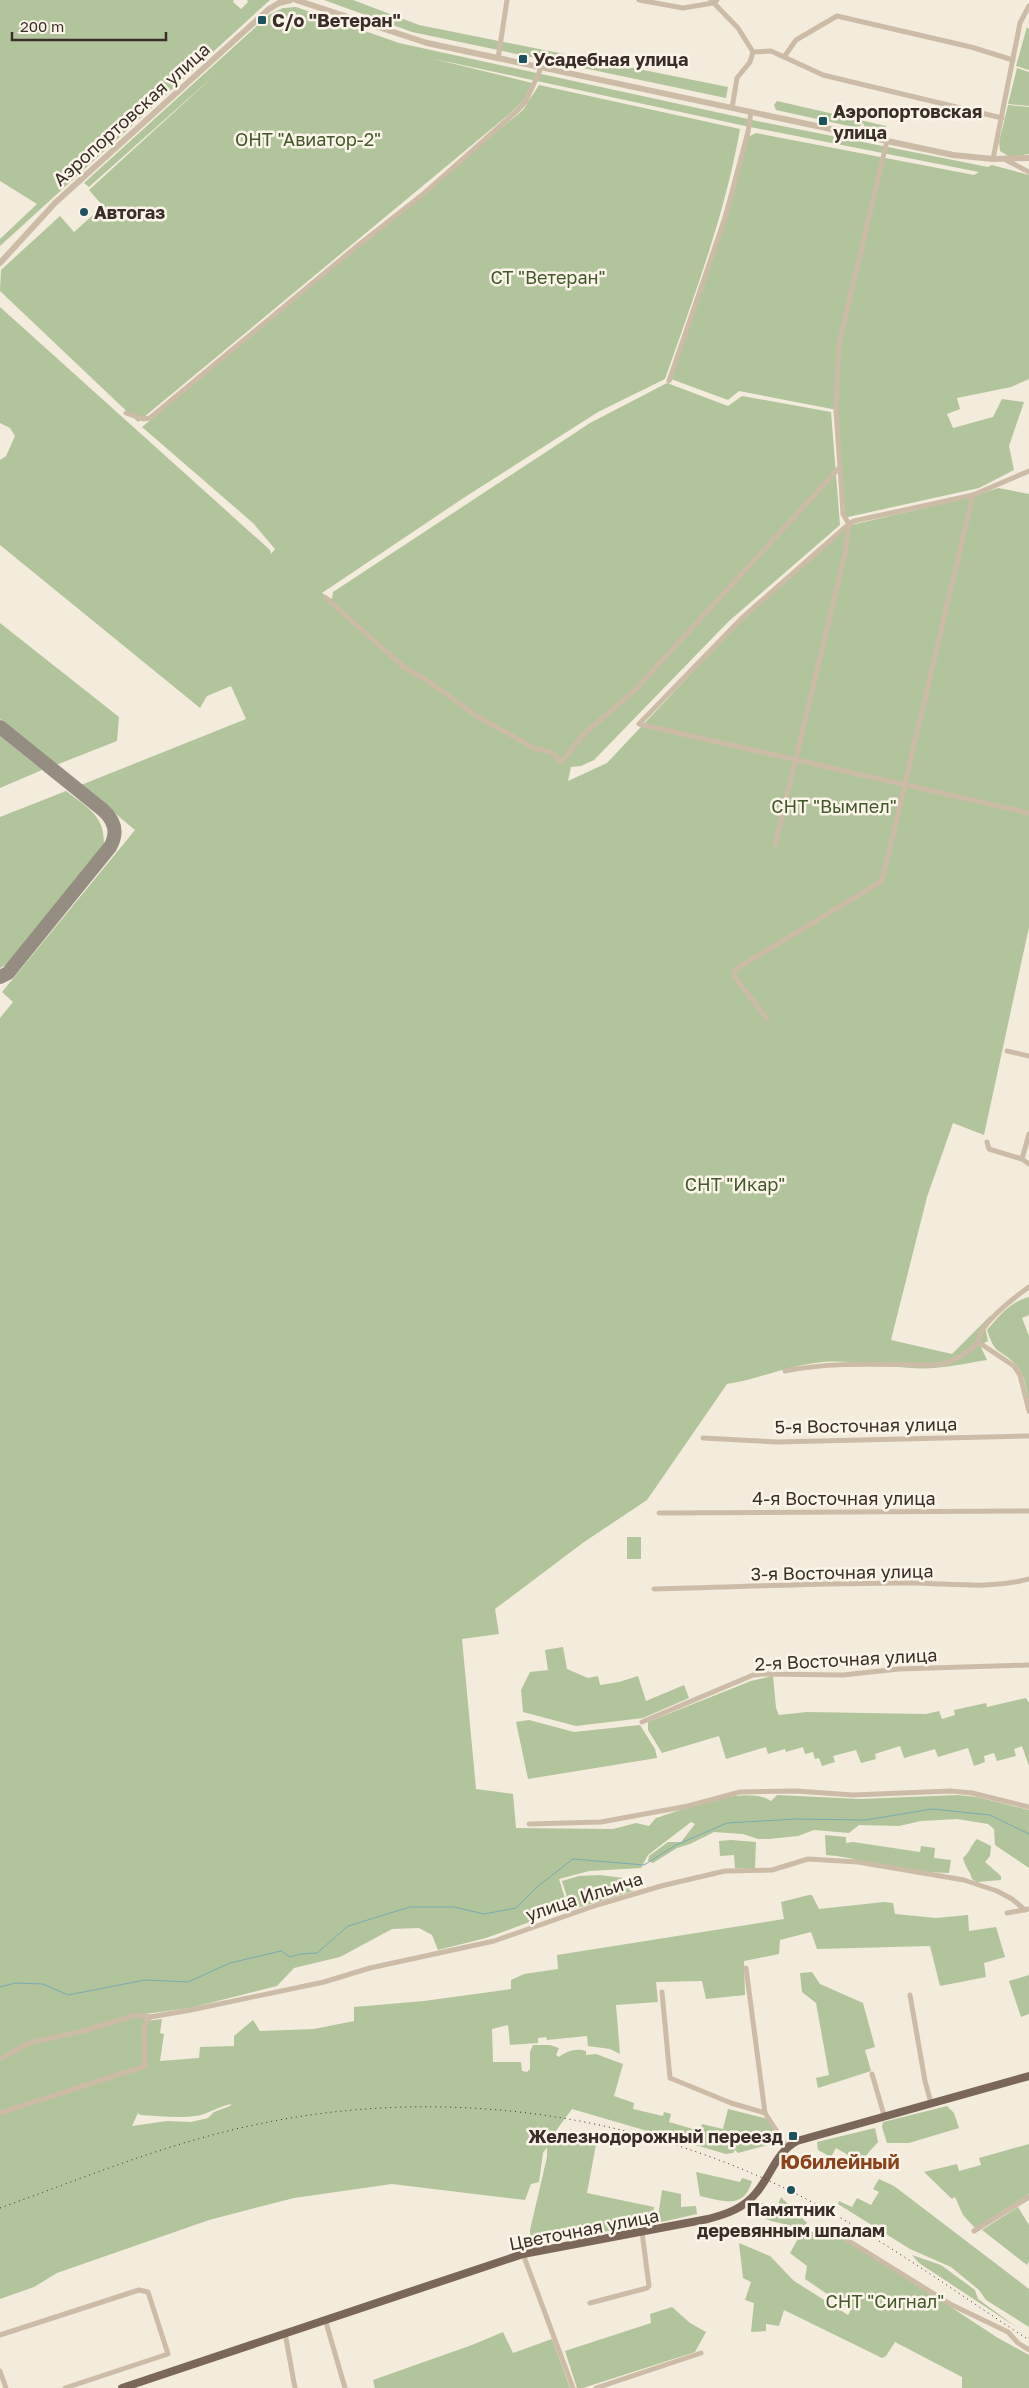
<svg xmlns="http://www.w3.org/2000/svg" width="1029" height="2388" font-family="'Golos Text',sans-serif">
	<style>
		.green { fill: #b2c49b; fill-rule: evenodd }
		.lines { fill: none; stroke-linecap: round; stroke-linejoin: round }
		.stream { stroke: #7aabb2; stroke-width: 1 }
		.taxiway { stroke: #968d82; stroke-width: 14 }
		.minor { stroke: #ccbca7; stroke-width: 5 }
		.tertiary { stroke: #ccbca7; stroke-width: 6 }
		.primary { stroke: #7b6759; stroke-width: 8 }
		.rail { stroke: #392f28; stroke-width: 1; stroke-dasharray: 1 4; stroke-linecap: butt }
		.poi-dot { fill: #1b525d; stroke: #fbf4e9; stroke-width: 2 }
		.labels { text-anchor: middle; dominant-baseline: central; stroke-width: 5; stroke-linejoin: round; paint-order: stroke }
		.poi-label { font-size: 18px; font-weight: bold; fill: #392f28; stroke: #fbf4e9; text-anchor: start }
		.street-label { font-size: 18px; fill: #392f28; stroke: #fbf4e9 }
		.park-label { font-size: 18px; fill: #43582b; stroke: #fbf4e9 }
		.quarter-label { font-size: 20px; font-weight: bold; fill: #8c421d; stroke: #fbf4e9 }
	</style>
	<rect width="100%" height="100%" fill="#f3ebdc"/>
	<g class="green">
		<polygon points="0,0 234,0 233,2 241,9 248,2 247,0 270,0 0,246 0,239 37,204 0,181"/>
		<polygon points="324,0 353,0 419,25 728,87 726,98 412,32"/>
		<polygon points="296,7 399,43 757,121 988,167 992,165 1029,175 1029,379 1011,387 957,398 960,409 947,414 953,428 993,417 1002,399 1024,402 1009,446 1014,470 979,488 848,517 845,516 837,410 739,391 728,400 671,379 748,137 756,133 974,175 979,172 750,127 430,58 532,83 524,100 513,111 138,422 0,291 1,270 60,216 74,232 103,206 89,190 218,72 89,187 84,183 270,14 283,8"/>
		<polygon points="1027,27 1029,29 1029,70 1016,66"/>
		<polygon points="1017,68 1029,72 1029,106 1008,104"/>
		<path d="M 539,85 L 740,129 C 725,215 694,296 665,379 L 598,412 L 465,497 L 322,593 L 332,599 L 333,592 L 590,423 L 667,383 L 728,406 L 742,396 L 831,412 L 840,525 L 728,622 L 594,760 L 581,766 L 571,767 L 568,781 L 607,763 L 737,625 L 851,525 L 971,497 L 998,488 L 1029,494 L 1029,927 L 984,1135 L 953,1123 L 927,1197 L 891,1340 L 952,1354 L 991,1315 L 985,1327 L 988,1341 L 980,1345 L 987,1360 C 962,1364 937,1370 911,1368 C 882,1366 853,1360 823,1362 C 788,1365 760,1379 727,1384 L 647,1500 L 584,1542 L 495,1609 L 499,1634 L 462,1639 L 476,1789 L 513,1794 L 516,1828 L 613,1829 L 636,1823 L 649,1826 L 656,1818 C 685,1809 745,1784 771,1801 L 777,1795 L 860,1799 L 958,1795 L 977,1797 L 1029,1810 L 1029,1868 L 995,1845 L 994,1829 L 988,1824 L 957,1819 L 921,1821 L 899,1826 L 859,1825 L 849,1833 L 814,1830 L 798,1836 L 769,1839 L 758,1839 L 743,1834 L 714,1832 L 690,1844 L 677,1848 L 653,1863 L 648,1861 L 649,1856 L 668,1842 L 681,1842 L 695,1824 L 691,1822 L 648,1855 L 641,1868 L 589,1871 L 559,1879 L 568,1908 L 486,1938 L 438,1950 L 432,1935 L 419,1928 L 392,1929 L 340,1957 L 294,1968 L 277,1986 L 190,2008 L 145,2014 L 145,2021 L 162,2019 L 160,2033 L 164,2034 L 160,2061 L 199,2058 L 200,2047 L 234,2046 L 234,2036 L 253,2020 L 260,2031 L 314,2029 L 354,2021 L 354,2007 L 424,2001 L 511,1989 L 511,1980 L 524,1974 L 558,1969 L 557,1955 L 784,1919 L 781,1902 L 809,1895 L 812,1895 L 819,1909 L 884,1902 L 893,1903 L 895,1914 L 936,1918 L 968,1915 L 969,1931 L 996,1927 L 1005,1957 L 984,1963 L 986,1977 L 940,1986 L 930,1946 L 817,1949 L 811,1932 L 780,1940 L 779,1954 L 744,1961 L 745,1995 L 706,1999 L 702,1981 L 656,1982 L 658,2002 L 616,2005 L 620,2054 L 610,2049 L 588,2046 L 587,2036 L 547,2040 L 546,2037 L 538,2038 L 538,2043 L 510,2045 L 508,2025 L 492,2029 L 493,2062 L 521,2062 L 522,2071 L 527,2072 L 530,2069 L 530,2052 L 533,2045 L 550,2045 L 559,2048 L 556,2055 L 559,2057 C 567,2051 576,2048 586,2051 L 586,2055 L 596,2054 L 623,2064 L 614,2096 L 634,2103 L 633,2109 L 663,2116 L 664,2112 L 671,2114 L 669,2122 L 700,2131 L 702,2124 L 723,2129 L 728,2109 L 768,2119 L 776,2134 L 772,2144 L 738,2153 L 735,2150 L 733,2153 L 726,2154 L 572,2109 L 555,2132 L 597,2139 L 587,2193 L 654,2207 L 652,2223 L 531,2245 L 530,2230 L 547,2157 L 547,2147 L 543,2153 L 539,2182 L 531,2184 L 525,2200 L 392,2184 L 294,2198 L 209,2220 L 57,2273 L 34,2287 L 0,2299 L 0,1018 L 13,1002 L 2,992 L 135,830 L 81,785 L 246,719 L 231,686 L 207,696 L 200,708 L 0,545 L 0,460 L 6,456 L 15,436 L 10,428 L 0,423 L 0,307 L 270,550 L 271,554 L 275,549 L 253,523 L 142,427 L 523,110 ZM 231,2104 L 230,2106 L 214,2112 L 208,2118 L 191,2122 L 167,2121 L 132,2126 L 138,2113 L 140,2115 C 160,2116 181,2119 201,2115 C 211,2112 220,2106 231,2104 Z"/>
		<polygon points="777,101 886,126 886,133 866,129 863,123 858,128 776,110 774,105"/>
		<polygon points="1008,105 1029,107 1029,154 1010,157 1000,151 999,142"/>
		<polygon points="0,623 119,717 117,741 56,765 0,719"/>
		<polygon points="0,736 42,770 0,788"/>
		<path d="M 66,791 C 89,809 105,815 104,847 L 13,961 L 0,968 L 0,817 Z"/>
		<path d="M 1029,1297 L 1029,1315 L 1022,1318 L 1029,1336 L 1029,1402 C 1026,1390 1025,1374 1016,1365 C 1000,1347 996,1358 987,1330 C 1000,1315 1010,1302 1029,1297 Z"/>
		<rect x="627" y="1537" width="14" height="22"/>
		<polygon points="563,1647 567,1669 588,1678 598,1676 600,1685 619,1682 638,1676 646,1701 684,1685 689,1698 643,1718 576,1726 523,1712 521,1690 530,1672 548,1670 545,1650"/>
		<polygon points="773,1676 776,1708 779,1715 807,1712 926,1714 939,1711 942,1719 955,1715 954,1710 986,1703 987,1707 1026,1698 1029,1703 1029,1766 1022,1746 1014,1749 1016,1756 997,1761 994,1753 984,1756 985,1762 974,1766 968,1748 938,1757 935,1749 904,1758 900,1746 875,1754 876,1759 861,1763 856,1750 833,1756 835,1762 822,1766 819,1758 815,1759 813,1752 805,1754 803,1747 786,1752 785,1749 768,1754 766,1747 726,1759 719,1736 662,1753 648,1730 648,1722 751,1681"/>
		<polygon points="529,1720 574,1732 640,1725 655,1749 657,1758 528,1779 516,1722"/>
		<path d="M 825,1835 L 846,1837 L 846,1843 L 853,1842 L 920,1852 L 921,1846 L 935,1848 L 934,1858 L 951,1860 L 949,1873 C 931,1872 912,1872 894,1868 C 870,1864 849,1856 826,1855 Z"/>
		<path d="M 977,1839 L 991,1846 L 990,1856 L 985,1862 L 1001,1876 L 1001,1880 L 977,1882 L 972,1879 C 970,1871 965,1867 963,1858 C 970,1852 971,1845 977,1839 Z"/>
		<polygon points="731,1840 756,1842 755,1868 735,1868 734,1855 720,1856 719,1841"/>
		<polygon points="600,1875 630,1879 633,1891 571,1910 562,1881 579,1876"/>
		<polygon points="812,1972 820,1984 863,2003 875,2047 865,2050 871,2071 818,2088 816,2078 829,2075 816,2003 802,1992 800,1973"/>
		<polygon points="1029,1975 1029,2014 1021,2017 1009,1981"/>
		<polygon points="947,2106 954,2113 959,2128 909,2143 887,2143 882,2127 883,2122"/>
		<polygon points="875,2128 878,2142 860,2162 836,2148 831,2157 818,2150 817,2142"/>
		<polygon points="1029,2144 1029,2194 975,2228 963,2215 955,2197 952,2199 924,2172 957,2164 959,2171 981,2165 979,2158"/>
		<path d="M 696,2172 L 740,2182 L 742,2178 L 752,2181 C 744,2210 723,2201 700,2196 Z"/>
		<polygon points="879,2179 894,2186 1029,2289 1029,2327 986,2300 979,2290 951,2267 910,2249 838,2204 839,2201 852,2207 857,2198 871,2205 879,2192 873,2189"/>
		<polygon points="662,2190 681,2194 681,2207 696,2206 697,2214 657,2223"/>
		<polygon points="781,2197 807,2223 801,2228 771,2221 751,2212 759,2202 776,2209"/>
		<polygon points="1018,2207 1029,2225 1029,2261 1027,2265 982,2230"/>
		<polygon points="803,2230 831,2236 837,2235 861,2248 998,2338 1029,2355 1029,2388 962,2388 962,2377 895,2342 886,2356 882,2358 784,2310 779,2326 766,2324 766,2331 751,2332 754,2303 745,2300 751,2282 743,2278 739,2243 770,2256 794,2281 848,2315 851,2310 805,2279 807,2266 790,2253"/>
		<polygon points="912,2255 941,2265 975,2290 978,2299 1019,2329 919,2263"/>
		<polygon points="672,2307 690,2323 706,2332 695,2352 583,2388 577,2388 565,2351 651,2323 650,2314"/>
		<polygon points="503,2332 513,2353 552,2339 570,2388 375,2388 373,2380 472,2345"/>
	</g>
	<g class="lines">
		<polyline class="stream" points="0,1987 15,1983 43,1984 68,1995 145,1980 188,1982 230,1963 281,1951 290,1957 301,1954 317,1953 348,1926 410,1907 454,1907 484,1914 516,1908 537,1887 573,1859 644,1865 676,1845 727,1823 796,1819 866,1820 932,1809 990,1815 1029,1834"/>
		<path class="taxiway" d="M 0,727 L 103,810 C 115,821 118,833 110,847 L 8,973 L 0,977"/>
		<g class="minor">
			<polyline points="639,0 683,8 713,3 717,0"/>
			<polyline points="711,0 738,28 753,52"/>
			<polyline points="753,52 771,51 823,75 1002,118"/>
			<polyline points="784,57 796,40 837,16 971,47 1013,60"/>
			<polyline points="498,59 507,0"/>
			<polyline points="732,108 737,78 750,62 753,52"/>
			<polyline points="993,159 1020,23 1029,6"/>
			<polyline points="1006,160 1029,172"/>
			<polyline points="669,381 725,218 748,132 751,112"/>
			<polyline points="126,413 143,419 150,418 356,247 422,195 518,110 526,101 541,68"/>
			<polyline points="1029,471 973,495 854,521 849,524 742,618 639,724 1029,813"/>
			<polyline points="326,598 405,668 428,681 478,717 534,748 552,753 561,762 584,734 635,690 840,467 836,411 839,344 887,141"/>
			<polyline points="775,845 845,554 849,524 843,514 840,467"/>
			<polyline points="767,1019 734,976 736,969 882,881 973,495"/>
			<polyline points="1007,1051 1029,1056"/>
			<polyline points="987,1142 989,1149 1022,1159 1029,1164"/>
			<polyline points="1022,1159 1029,1134"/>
			<polyline points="978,1342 1014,1366 1020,1375 1029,1411"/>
			<path d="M 785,1371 C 835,1361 886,1365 936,1365 C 950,1363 967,1355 977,1343 C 980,1339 980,1333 983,1329 C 995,1312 1012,1299 1029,1287"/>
			<polyline points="703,1438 777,1442 1029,1436"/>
			<polyline points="659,1513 1029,1511"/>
			<path d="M 654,1589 C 739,1587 824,1583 908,1583 C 950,1583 988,1590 1029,1579"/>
			<polyline points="642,1722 753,1675 763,1674 843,1675 899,1669 1029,1665"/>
			<polyline points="529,1824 601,1822 688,1806 740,1792 796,1791 853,1795 951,1791 972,1793 1029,1807"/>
			<polyline points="1007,1913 1029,1909"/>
			<polyline points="746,1968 765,2113"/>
			<polyline points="662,1992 670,2078 731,2103 765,2113 787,2147"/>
			<polyline points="910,1995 925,2081 931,2103"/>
			<polyline points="0,2059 29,2043 83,2031 136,2015 150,2017 191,2010 324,1982 370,1968 494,1941 597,1905 661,1886 725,1871 772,1870 808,1859 858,1862 964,1880 997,1891 1012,1899 1025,1910"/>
			<polyline points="872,2074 884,2115"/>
			<polyline points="0,2113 145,2066 144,2027 150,2017"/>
			<polyline points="974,2231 1029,2197"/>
			<polyline points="836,2233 952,2305 1008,2332 1018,2343 1029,2350"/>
			<polyline points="523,2254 573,2388"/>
			<polyline points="590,2303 647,2288 649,2286 642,2232"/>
			<polyline points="325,2319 345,2388"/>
			<polyline points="285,2333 295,2388"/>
			<polyline points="0,2335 139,2290 148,2292 168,2354 65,2388"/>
			<polyline points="0,2371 6,2388"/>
			<polyline points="596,2388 701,2353"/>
		</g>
		<g class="tertiary">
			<polyline points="296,0 427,43 953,155 993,159 1029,158"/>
			<polyline points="0,263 55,203 269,9 279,3 291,0"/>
		</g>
		<path class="primary" d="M 122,2388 L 523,2254 L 708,2219 C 727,2214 744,2208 756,2193 C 771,2176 776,2152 797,2141 L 1029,2076"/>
		<path class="rail" d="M 0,2208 C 78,2180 155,2148 236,2129 C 412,2087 600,2105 765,2179 C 859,2221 943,2284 1029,2340"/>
	</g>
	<g class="poi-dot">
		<rect x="257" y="15" width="10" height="10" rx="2.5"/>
		<rect x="518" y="54" width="10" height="10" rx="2.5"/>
		<rect x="818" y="116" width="10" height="10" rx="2.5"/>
		<circle cx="84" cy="212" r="5"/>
		<rect x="788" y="2131" width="10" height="10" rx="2.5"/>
		<circle cx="791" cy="2190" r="5"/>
	</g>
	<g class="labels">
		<g class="poi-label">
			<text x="272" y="20">С/о "Ветеран"</text>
			<text x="533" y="59">Усадебная улица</text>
			<text x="833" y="111">Аэропортовская<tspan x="833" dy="21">улица</tspan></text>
			<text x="94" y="212">Автогаз</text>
			<text x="783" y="2136" text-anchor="end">Железнодорожный переезд</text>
			<text x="791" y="2209" text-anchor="middle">Памятник<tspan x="791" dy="21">деревянным шпалам</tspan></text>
		</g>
		<g class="street-label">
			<text transform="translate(131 114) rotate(-42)">Аэропортовская улица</text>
			<text transform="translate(866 1425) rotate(-1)">5-я Восточная улица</text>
			<text x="844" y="1498">4-я Восточная улица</text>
			<text transform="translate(842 1572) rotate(-1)">3-я Восточная улица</text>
			<text transform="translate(846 1659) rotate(-3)">2-я Восточная улица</text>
			<text transform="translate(584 1896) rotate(-18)">улица Ильича</text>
			<text transform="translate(584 2229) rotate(-11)">Цветочная улица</text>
		</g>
		<g class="park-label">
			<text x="308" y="139">ОНТ "Авиатор-2"</text>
			<text x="548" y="277">СТ "Ветеран"</text>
			<text x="834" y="806">СНТ "Вымпел"</text>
			<text x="735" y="1184">СНТ "Икар"</text>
			<text x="885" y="2301">СНТ "Сигнал"</text>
		</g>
		<g class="quarter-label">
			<text x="840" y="2161">Юбилейный</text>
		</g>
	</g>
	<path d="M12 32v8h154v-8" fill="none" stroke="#392f28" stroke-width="2.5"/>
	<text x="20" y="32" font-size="15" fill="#392f28" stroke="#fbf4e9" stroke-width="4" paint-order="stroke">200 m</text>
</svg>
